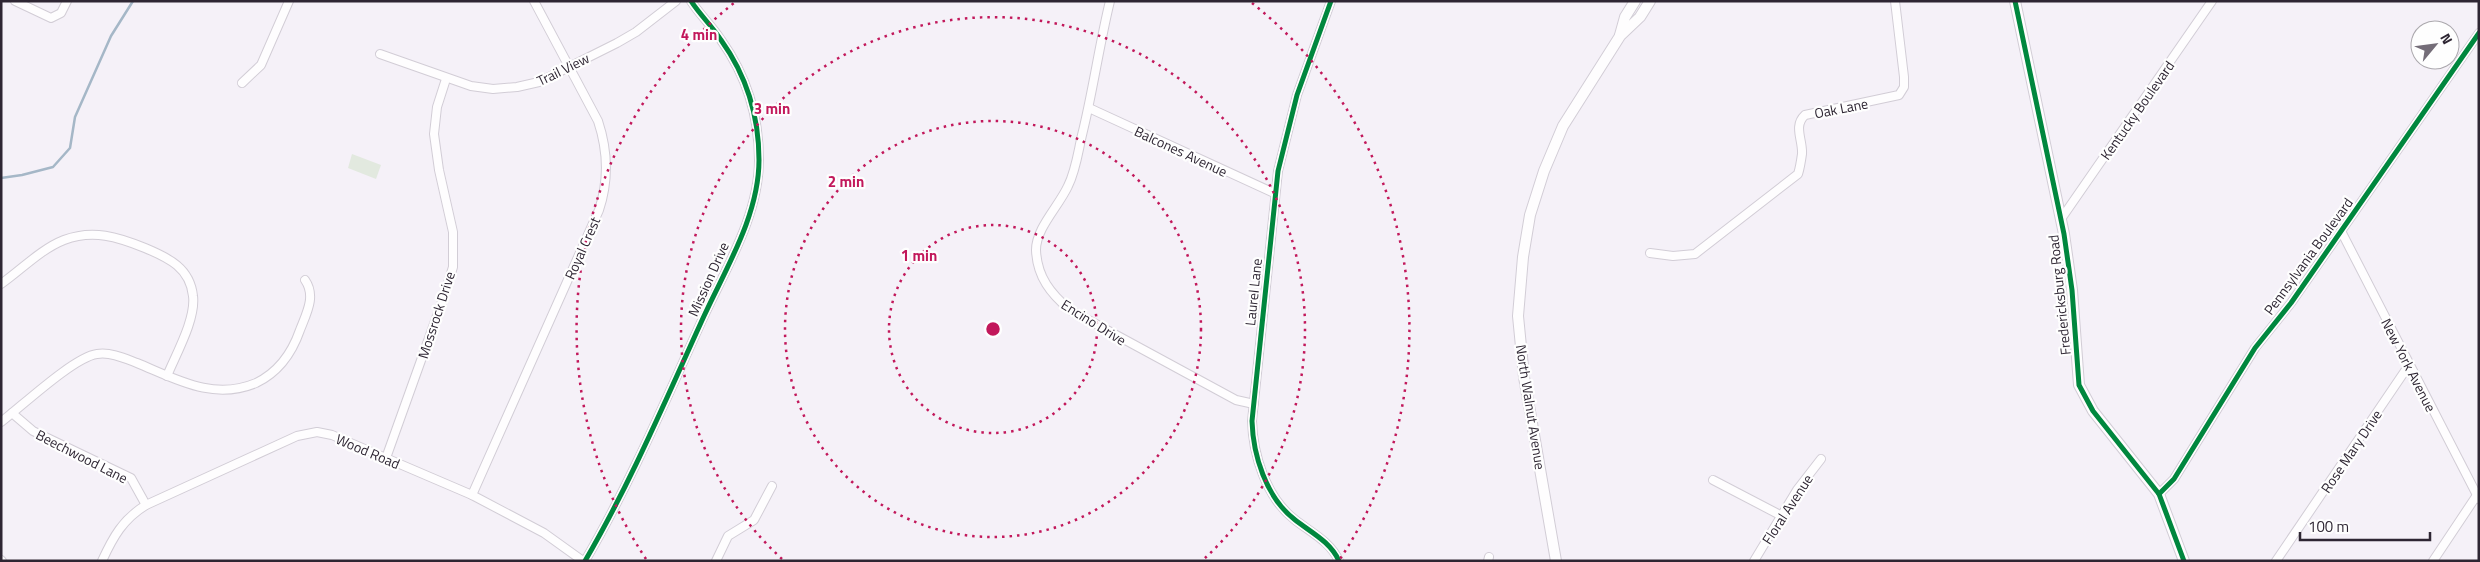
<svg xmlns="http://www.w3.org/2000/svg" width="2480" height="562" font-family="'Titillium Web',sans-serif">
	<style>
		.pitch { fill: #e2e9df }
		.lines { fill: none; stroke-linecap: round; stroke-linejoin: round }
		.stream { stroke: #a5b7c7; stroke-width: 2.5 }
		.street-casing { stroke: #d2cdd6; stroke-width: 10 }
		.secondary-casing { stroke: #d2cdd6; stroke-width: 12 }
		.street { stroke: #fefdfe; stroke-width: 8 }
		.secondary { stroke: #fefdfe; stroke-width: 10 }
		.cycleway-casing { stroke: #fefefe; stroke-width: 8 }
		.cycleway { stroke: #00873e; stroke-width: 5 }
		.ring { fill: none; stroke: #c2185b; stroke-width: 2.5; stroke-dasharray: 2.5 5 }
		.labels { text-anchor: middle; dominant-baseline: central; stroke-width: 4.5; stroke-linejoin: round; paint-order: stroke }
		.street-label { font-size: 14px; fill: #2e2633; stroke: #fefefe }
		.centre { fill: #c2185b; stroke: #fefefe; stroke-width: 2.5 }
		.ring-label { font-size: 15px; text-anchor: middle; font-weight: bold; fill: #c2185b; stroke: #fefefe; stroke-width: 4.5; stroke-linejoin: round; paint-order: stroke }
	</style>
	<rect width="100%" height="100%" fill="#f5f1f8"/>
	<polygon class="pitch" points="352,154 381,165 376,179 348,168"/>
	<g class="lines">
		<polyline class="stream" points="1,178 22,175 53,167 70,148 75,117 111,36 133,1"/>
		<g class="street-casing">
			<g id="street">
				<polyline points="15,1 51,18 61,13 67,1"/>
				<path d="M 1110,1 C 1099,46 1093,91 1082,135 C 1078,152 1076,170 1068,186 C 1059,206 1036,228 1036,250 C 1037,277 1051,294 1070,310 L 1236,400 L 1254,404"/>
				<path d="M 1331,1 L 1297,95 L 1278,171 L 1252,421 C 1253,455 1266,497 1294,519 C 1310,532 1330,541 1339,561"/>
				<polyline points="380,54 471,86 493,89 517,87 539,82 617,43 636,32 676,1"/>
				<polyline points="242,83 261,65 289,1"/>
				<polyline points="1089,108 1274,193"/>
				<polyline points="2061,219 2212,1"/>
				<polyline points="2341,231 2479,499"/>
				<path d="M 1650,253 L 1673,256 L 1695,254 L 1798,174 C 1800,168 1801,161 1802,154 C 1803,140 1793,126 1805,115 L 1899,95 L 1904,87 L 1904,77 L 1895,1"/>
				<path d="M 1,284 C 21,270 41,249 64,240 C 93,229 118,237 145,248 C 169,258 190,268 193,296 C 196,319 176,354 167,376"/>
				<polyline points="12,413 33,431 131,478 146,505"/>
				<path d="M 1,422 C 22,406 74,357 97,354 C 111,352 124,358 137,363 C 176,379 213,401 256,383 C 279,372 292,353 300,330 C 307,312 316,296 305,280"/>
				<polyline points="386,458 443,299 453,267 453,232 439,170 434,134 437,107 446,79"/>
				<polyline points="1713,480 1782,516"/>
				<polyline points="2159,494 2174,479 2255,348 2291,303 2479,33"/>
				<path d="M 472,495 L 599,210 C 609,180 608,151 598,121 L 534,1"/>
				<polyline points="1,560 2,561"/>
				<path d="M 102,561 C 113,537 123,519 146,505 L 297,436 L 317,432 L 332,435 L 472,495 L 544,533 L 583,561"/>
				<path d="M 585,561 C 631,482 666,399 704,316 C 726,268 759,215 759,160 C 759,117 746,75 721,40 C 712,26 700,15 691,1"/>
				<polyline points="716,561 728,536 754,520 772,486"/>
				<polyline points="1488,561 1489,557"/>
				<polyline points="1754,561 1797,490 1821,459"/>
				<polyline points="2276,561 2409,365"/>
				<polyline points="2433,561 2477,495"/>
			</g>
		</g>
		<g class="secondary-casing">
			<g id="secondary">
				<polyline points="2015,1 2064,234 2072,290 2079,385 2093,411 2159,494 2184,561"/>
				<polyline points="1620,35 1625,17 1635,1"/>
				<polyline points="1556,561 1524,377 1518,316 1523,257 1530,215 1544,171 1563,126 1620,36 1640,17 1650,1"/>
			</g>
		</g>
		<use href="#street" class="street"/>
		<use href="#secondary" class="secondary"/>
		<g class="cycleway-casing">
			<g id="cycleway">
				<path d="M 1331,1 L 1297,95 L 1278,171 L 1252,421 C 1253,455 1266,497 1294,519 C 1310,532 1330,541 1339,561"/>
				<polyline points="2015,1 2064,234 2072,290 2079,385 2093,411 2159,494 2184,561"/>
				<polyline points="2159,494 2174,479 2255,348 2291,303 2479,33"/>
				<path d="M 585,561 C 631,482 666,399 704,316 C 726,268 759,215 759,160 C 759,117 746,75 721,40 C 712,26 700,15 691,1"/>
			</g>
		</g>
		<use href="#cycleway" class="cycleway"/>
	</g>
	<g class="ring">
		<circle cx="993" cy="329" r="104"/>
		<circle cx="993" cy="329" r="208"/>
		<path d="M782 559A312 312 0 1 1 1204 559"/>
		<path d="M646 559A416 416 0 0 1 734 3M1252 3A416 416 0 0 1 1340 559"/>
	</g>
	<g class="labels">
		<g class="street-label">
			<text transform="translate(563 69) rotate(-26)">Trail View</text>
			<text transform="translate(1841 108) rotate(-11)">Oak Lane</text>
			<text transform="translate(2137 110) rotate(-55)">Kentucky Boulevard</text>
			<text transform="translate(1181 151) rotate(25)">Balcones Avenue</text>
			<text transform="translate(582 248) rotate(-66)">Royal Crest</text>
			<text transform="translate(2308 256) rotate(-54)">Pennsylvania Boulevard</text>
			<text transform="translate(708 279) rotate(-66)">Mission Drive</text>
			<text transform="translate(1253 292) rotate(-84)">Laurel Lane</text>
			<text transform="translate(2059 295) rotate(-96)">Fredericksburg Road</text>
			<text transform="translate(436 315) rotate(-72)">Mossrock Drive</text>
			<text transform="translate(1094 322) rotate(32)">Encino Drive</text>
			<text transform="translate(2409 365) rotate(63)">New York Avenue</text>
			<text transform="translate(1531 407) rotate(81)">North Walnut Avenue</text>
			<text transform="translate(368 451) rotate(23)">Wood Road</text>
			<text transform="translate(2351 451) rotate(-56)">Rose Mary Drive</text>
			<text transform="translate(82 456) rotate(27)">Beechwood Lane</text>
			<text transform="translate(1787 509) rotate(-57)">Floral Avenue</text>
		</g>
	</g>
	<circle cx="993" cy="329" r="8" class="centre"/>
	<g class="ring-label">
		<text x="699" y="40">4 min</text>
		<text x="772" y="114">3 min</text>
		<text x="846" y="187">2 min</text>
		<text x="919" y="261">1 min</text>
	</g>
	<rect width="2480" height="562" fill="none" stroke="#2e2633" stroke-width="5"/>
	<g transform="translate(2435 45) rotate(61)"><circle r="24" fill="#fefefe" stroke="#aba8ad"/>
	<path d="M0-4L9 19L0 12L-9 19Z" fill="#746d78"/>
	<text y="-8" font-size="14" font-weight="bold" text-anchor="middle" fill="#2e2633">N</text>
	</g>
	<path d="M2300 532v8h130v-8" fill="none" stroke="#2e2633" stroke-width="2.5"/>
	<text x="2308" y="532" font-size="15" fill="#2e2633" stroke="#fefefe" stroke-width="4" paint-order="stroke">100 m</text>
</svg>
